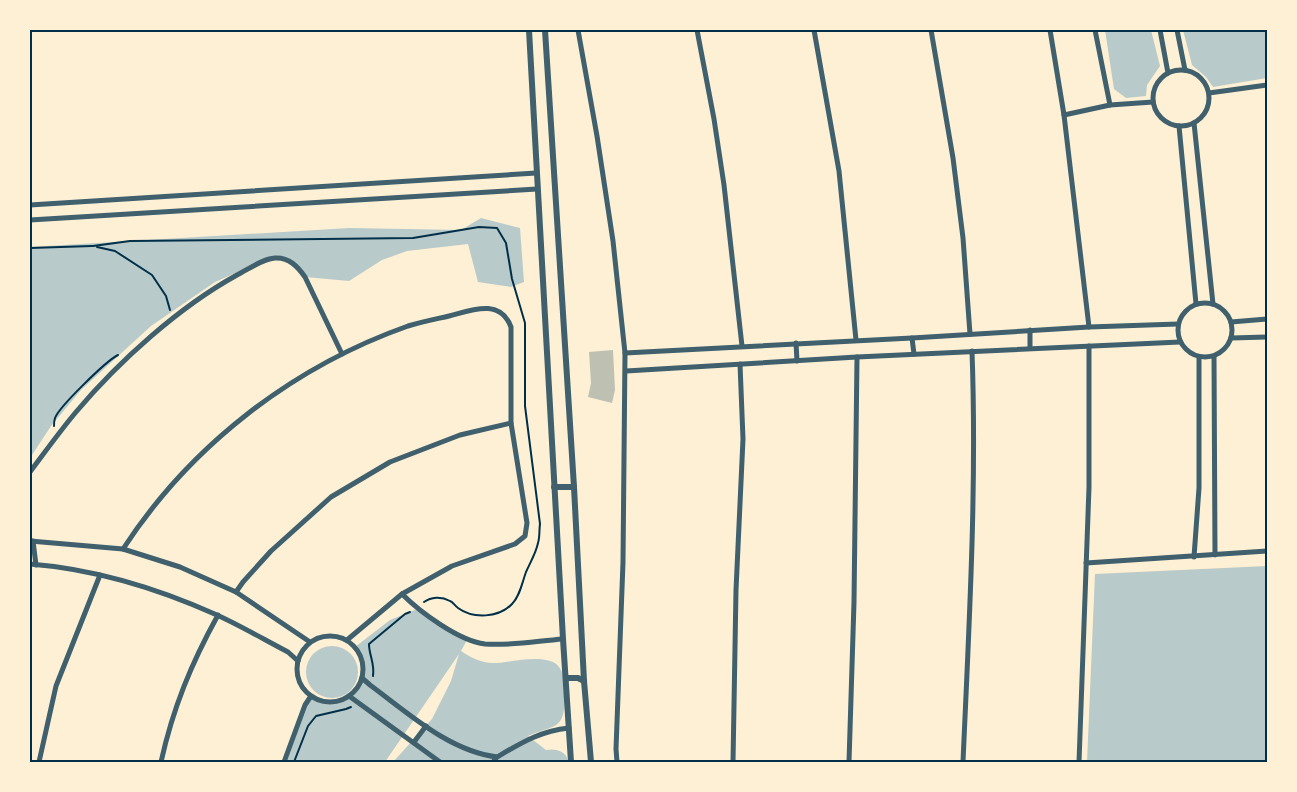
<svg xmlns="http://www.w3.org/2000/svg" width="1297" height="792" font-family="'DM Sans',sans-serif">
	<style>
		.green { fill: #b9caca }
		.building { fill: #bec0b2 }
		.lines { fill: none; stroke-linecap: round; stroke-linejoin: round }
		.path { stroke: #003049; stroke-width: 2 }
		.minor { stroke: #3f606c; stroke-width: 5 }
		.tertiary { stroke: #3f606c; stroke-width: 6 }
		.neatline { fill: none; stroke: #003049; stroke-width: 2 }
	</style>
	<rect width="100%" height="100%" fill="#fdf0d5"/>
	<g class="green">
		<polygon points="1105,30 1151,30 1160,66 1147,85 1146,96 1126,98 1114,89"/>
		<polygon points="1183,30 1267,30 1267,78 1213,87 1206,77 1192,65"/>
		<polygon points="481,218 520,228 524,282 511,287 478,282 468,244 407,251 382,260 349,281 305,277 292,262 272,257 215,282 151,326 81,390 51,426 30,458 30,247 349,228 461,230"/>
		<polygon points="1267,566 1267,762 1087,762 1095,574"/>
		<path d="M 417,609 L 467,640 L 461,651 C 470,657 481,663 493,663 C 510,663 548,652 559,667 C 565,675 564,688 564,697 C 566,730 553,725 528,736 L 546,750 C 556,748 567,751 568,762 L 393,762 L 432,719 L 451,681 L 459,654 L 385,762 L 284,762 L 305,705 L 313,693 C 334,713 366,693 363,665 C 362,658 359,653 355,647 L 390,620 Z"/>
		<circle cx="332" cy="672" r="26"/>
	</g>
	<polygon class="building" points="613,350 615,390 612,403 588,397 591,383 589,352"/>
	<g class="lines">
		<g class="path">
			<path d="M 93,246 L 130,241 L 413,238 L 479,227 L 497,228 L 506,243 L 512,279 L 525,323 L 525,406 L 540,524 C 539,530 540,537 538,543 C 536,553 530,563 526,572 C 522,583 520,596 512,604 C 499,618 473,619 458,608 C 455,606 453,602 450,601 C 441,596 431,597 424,602"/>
			<polyline points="97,247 115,251 152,275 166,296 170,310"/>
			<polyline points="30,248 92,246"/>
			<path d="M 54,426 C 54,423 54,421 55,418 C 59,407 106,361 118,355"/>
			<path d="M 373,676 C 375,664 369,655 369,644 L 405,614 L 410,612"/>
			<polyline points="294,762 308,726 316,716 346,709 351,707"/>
		</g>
		<g class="minor">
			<polyline points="578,30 597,136 613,241 625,353 623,562 616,749 617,762"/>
			<polyline points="697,30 714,119 724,185 742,346"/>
			<polyline points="814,30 839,171 856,340"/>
			<polyline points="931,30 953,158 963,238 970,334"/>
			<polyline points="1050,30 1064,115 1089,327"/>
			<polyline points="1095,30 1110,105"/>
			<polyline points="1160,30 1168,73"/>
			<polyline points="1177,30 1185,70"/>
			<circle cx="1181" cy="98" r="28"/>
			<polyline points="1209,93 1267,85"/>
			<polyline points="1064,115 1110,105 1153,102"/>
			<polyline points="1194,123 1213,304"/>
			<polyline points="1179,126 1196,304"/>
			<polyline points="30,205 536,173"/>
			<polyline points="30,220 537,189"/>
			<circle cx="1205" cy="330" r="27"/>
			<polyline points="1231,322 1267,319"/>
			<polyline points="1030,330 1030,348"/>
			<polyline points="912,338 914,354"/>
			<polyline points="1231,338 1267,337"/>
			<polyline points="796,343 797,361"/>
			<polyline points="625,353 912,338 1089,327 1178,324"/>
			<polyline points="1214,356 1215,555"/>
			<polyline points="626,371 857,357 1180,342"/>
			<path d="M 30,472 C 45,452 60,431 76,412 C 119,361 179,307 237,275 C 249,269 262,259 275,258 C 289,257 298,267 305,277 L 342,354"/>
			<polyline points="30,541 123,549 180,567 236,592 310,642"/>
			<polyline points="33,541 36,565"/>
			<path d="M 123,549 C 190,446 292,367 408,326 C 421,322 436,319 449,316 C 472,310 500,298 511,327 L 511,423 L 527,523 L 525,536 L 515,544 L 452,566 L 402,594 L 347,640"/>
			<polyline points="1194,557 1199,488 1199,357"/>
			<polyline points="1086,563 1267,551"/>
			<path d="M 30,564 C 94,569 159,589 217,615 C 241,626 265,640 288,652 L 298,661"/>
			<polyline points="236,592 243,582 271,551 331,497 390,462 460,435 511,423"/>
			<path d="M 402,594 C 420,612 459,641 485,644 C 510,646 537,641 563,639"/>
			<circle cx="330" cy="669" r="33"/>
			<path d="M 362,678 L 370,685 C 408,713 449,751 497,757"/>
			<polyline points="349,696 440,762"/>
			<polyline points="414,742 426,726"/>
			<polyline points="39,762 56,686 100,575"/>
			<path d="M 161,762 C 173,708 191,664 218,615"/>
			<polyline points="284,762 305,705 311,696"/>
			<path d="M 493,762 L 497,757 C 521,743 540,731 569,728"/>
			<polyline points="733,762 736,590 743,439 740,364"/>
			<polyline points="849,762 854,602 857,357"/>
			<path d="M 963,762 C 969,625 977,488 972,351"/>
			<polyline points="1079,762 1089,487 1089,346"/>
		</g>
		<g class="tertiary">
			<polyline points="529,30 563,639 571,762"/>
			<polyline points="545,30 574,487 584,681 591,762"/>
			<polyline points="554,487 574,487"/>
			<polyline points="566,678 578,678 584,681"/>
		</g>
	</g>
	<rect width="1297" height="792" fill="none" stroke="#fdf0d5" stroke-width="62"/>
	<rect x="31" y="31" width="1235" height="730" class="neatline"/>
</svg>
